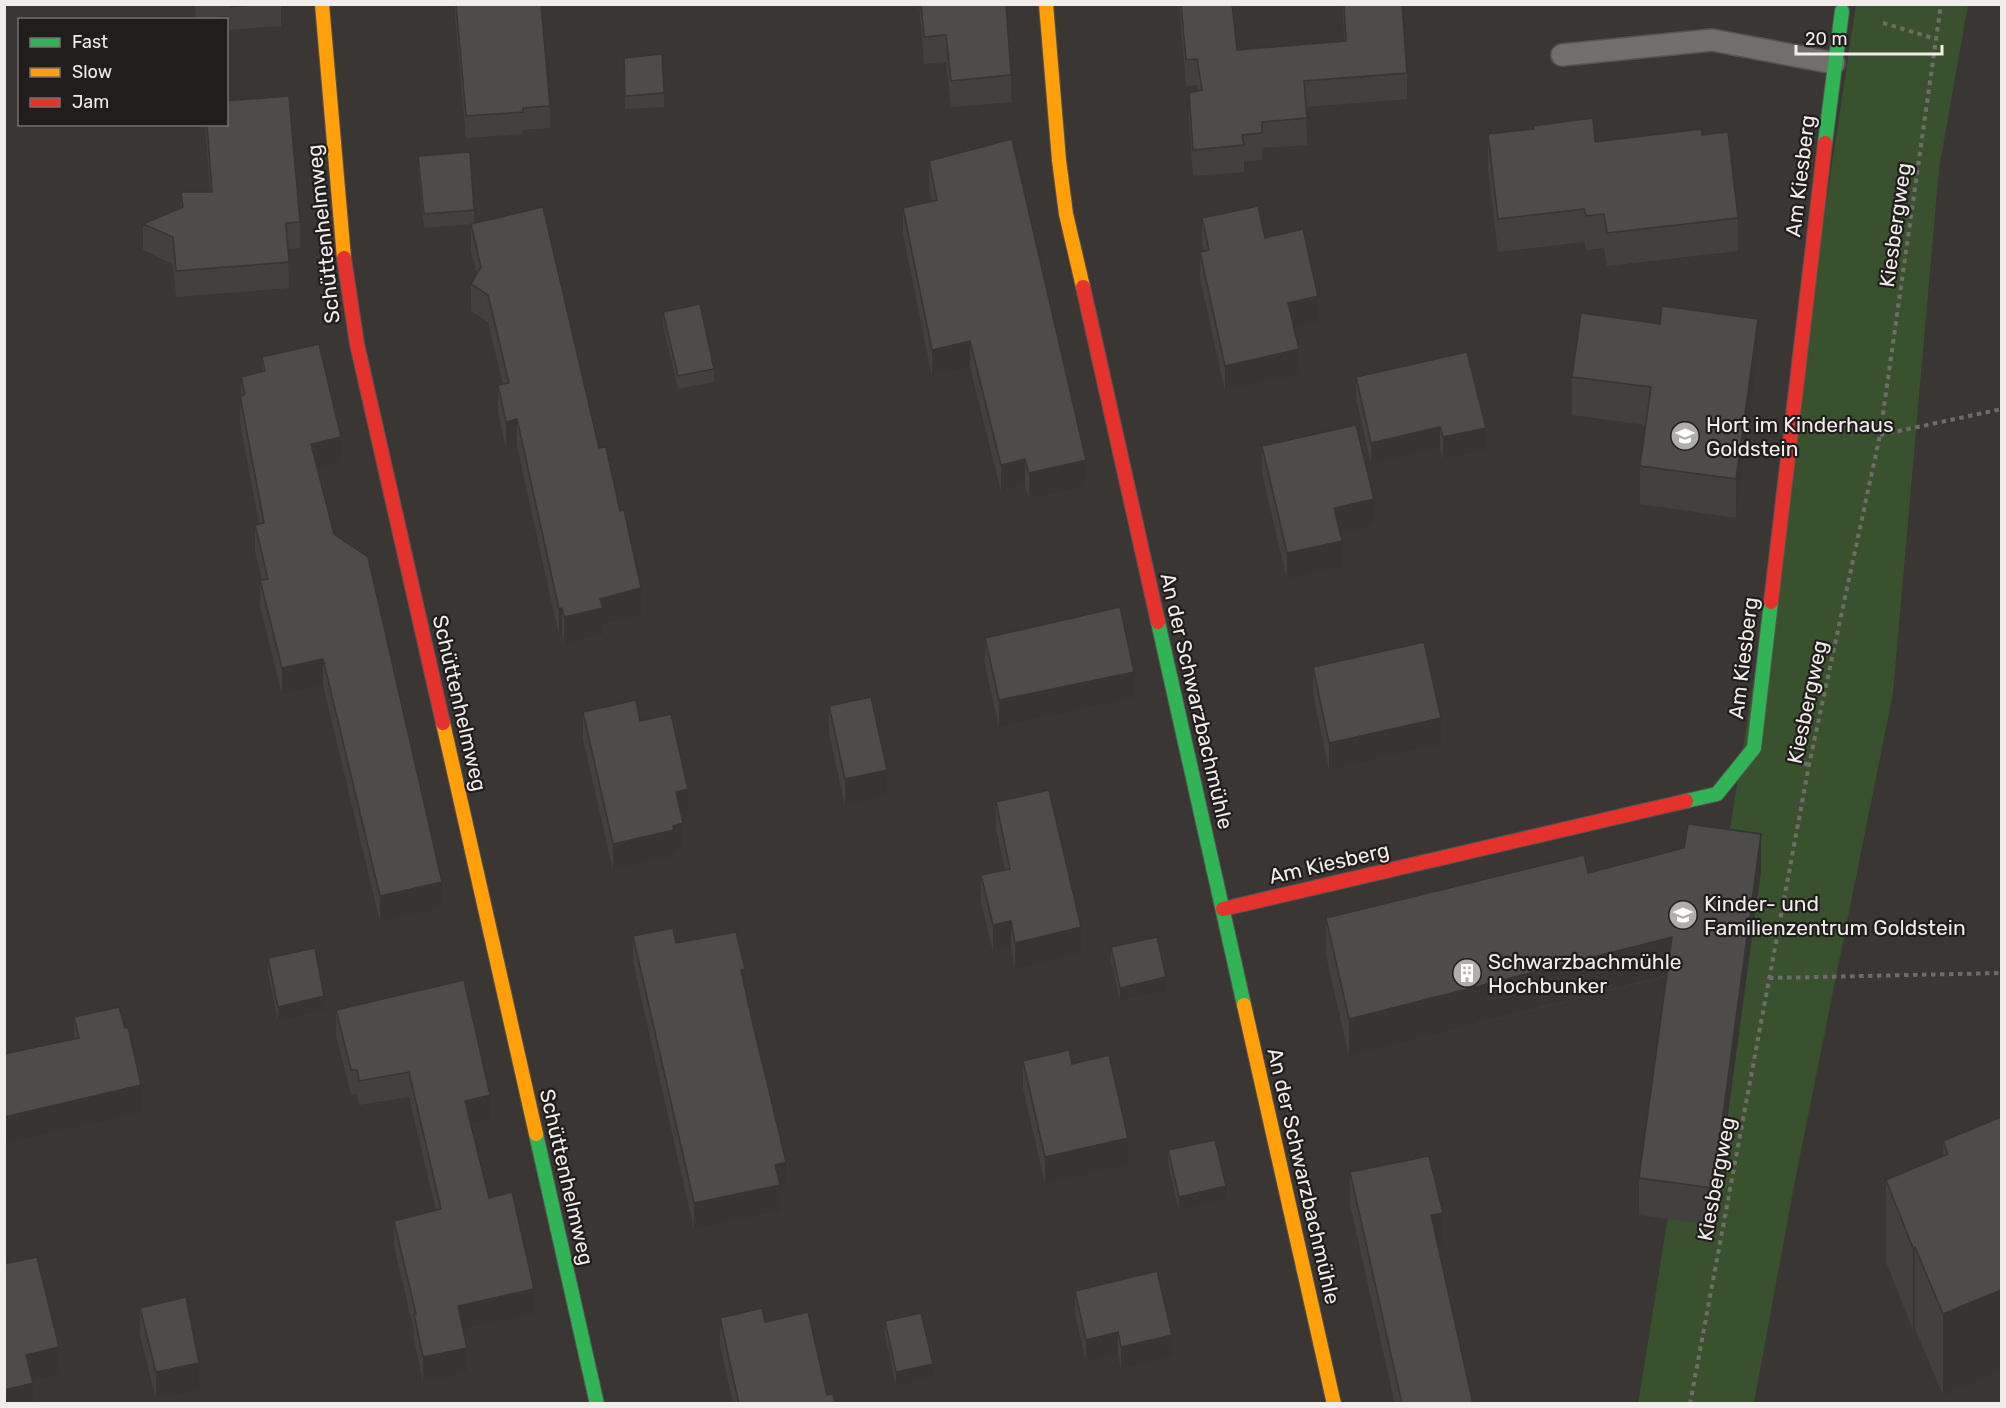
<svg xmlns="http://www.w3.org/2000/svg" width="2006" height="1408" font-family="Rubik,sans-serif">
	<style>
		.green { fill: #39512c }
		.lines { fill: none; stroke-linecap: round; stroke-linejoin: round }
		.lane-casing { stroke: #575352; stroke-width: 24 }
		.fast-casing { stroke: #575352; stroke-width: 16 }
		.slow-casing { stroke: #575352; stroke-width: 16 }
		.jam-casing { stroke: #575352; stroke-width: 16 }
		.path { stroke: #6f6c6a; stroke-width: 4; stroke-dasharray: 4.5 4.5; stroke-linecap: butt }
		.lane { stroke: #716f6e; stroke-width: 21 }
		.fast { stroke: #30b455; stroke-width: 14 }
		.slow { stroke: #ff9f0a; stroke-width: 14 }
		.jam { stroke: #e5322d; stroke-width: 14 }
		.wall { fill: #434140 }
		.shaded-wall { fill: #373534 }
		.building { fill: #4e4c4a; stroke: #373534; stroke-width: 1.5 }
		.labels { text-anchor: middle; dominant-baseline: central; stroke-width: 4.5; stroke-linejoin: round; paint-order: stroke }
		.street-label { font-size: 21px; fill: #f1edeb; stroke: #201d1c }
		.poi-label { font-size: 21px; fill: #f1edeb; stroke: #201d1c; text-anchor: start }
	</style>
	<rect width="100%" height="100%" fill="#393634"/>
	<polygon class="green" points="1856,5 1968,5 1939,169 1893,693 1794,1186 1754,1403 1638,1404 1748,716"/>
	<g class="lines">
		<g class="lane-casing">
			<polyline id="lane" points="1562,55 1712,40 1834,63"/>
		</g>
		<g class="fast-casing">
			<g id="fast">
				<polyline points="1825,143 1842,11"/>
				<polyline points="1158,622 1244,1005"/>
				<polyline points="1686,801 1717,794 1754,748 1771,602"/>
				<polyline points="536,1134 597,1404"/>
			</g>
		</g>
		<g class="slow-casing">
			<g id="slow">
				<polyline points="322,4 344,258"/>
				<polyline points="1046,4 1059,160 1066,214 1083,287"/>
				<polyline points="443,723 536,1134"/>
				<polyline points="1244,1005 1334,1404"/>
			</g>
		</g>
		<g class="jam-casing">
			<g id="jam">
				<polyline points="344,258 357,344 443,723"/>
				<polyline points="1083,287 1158,622"/>
				<polyline points="1771,602 1825,143"/>
				<polyline points="1223,909 1686,801"/>
			</g>
		</g>
		<g class="path">
			<polyline points="1883,23 1936,39"/>
			<polyline points="1880,435 2002,409"/>
			<polyline points="1795,760 1809,765"/>
			<polyline points="1769,978 2002,973"/>
			<polyline points="1690,1404 1809,765 1880,435 1941,4"/>
		</g>
		<use href="#lane" class="lane"/>
		<use href="#fast" class="fast"/>
		<use href="#slow" class="slow"/>
		<use href="#jam" class="jam"/>
	</g>
	<g class="wall">
		<polygon points="195,4 281,4 281,26 230,30 229,16 196,19"/>
		<polygon points="454,4 541,4 550,106 550,128 523,130 523,134 466,138"/>
		<polygon points="919,4 1006,4 1011,75 1011,102 951,107 946,62 924,64"/>
		<polygon points="1179,4 1232,4 1237,50 1344,41 1343,4 1402,4 1407,73 1407,99 1306,107 1307,145 1262,148 1262,160 1244,161 1244,172 1193,176 1189,119 1189,93 1198,91 1197,85 1186,86"/>
		<polygon points="624,71 664,93 664,107 625,109"/>
		<polygon points="205,124 226,124 300,222 300,248 288,249 289,288 176,297 173,264 143,250 143,224 181,208 181,192 210,192"/>
		<polygon points="1488,134 1595,142 1702,135 1738,218 1738,251 1607,266 1604,248 1586,250 1584,242 1498,252 1488,168"/>
		<polygon points="418,156 474,210 474,223 599,448 641,615 603,625 603,635 564,644 562,634 559,636 517,446 506,449 498,412 498,385 503,384 488,322 471,311 471,284 477,274 471,251 471,224 473,224 424,228 418,169"/>
		<polygon points="929,161 1086,486 1029,499 1025,485 1001,491 970,367 932,376 903,234 903,208 932,202 929,187"/>
		<polygon points="1202,218 1265,238 1318,321 1294,327 1299,374 1225,391 1200,278 1200,252 1204,251 1202,244"/>
		<polygon points="663,312 714,369 714,382 678,389 663,326"/>
		<polygon points="262,357 341,463 317,468 334,534 442,908 380,922 323,685 282,694 260,606 260,580 262,580 255,551 255,525 259,524 240,422 240,396 241,395 241,377 262,372"/>
		<polygon points="1758,358 1736,518 1640,504 1640,466 1646,425 1572,415 1572,377"/>
		<polygon points="1356,377 1486,450 1443,459 1440,448 1371,464 1356,398"/>
		<polygon points="1262,446 1374,525 1340,533 1342,567 1287,580 1262,473"/>
		<polygon points="985,638 1134,698 999,727 985,665"/>
		<polygon points="1313,667 1441,744 1329,770 1313,694"/>
		<polygon points="829,706 887,796 845,806 829,733"/>
		<polygon points="583,712 640,721 688,816 681,818 683,850 674,852 674,856 613,870 583,739"/>
		<polygon points="996,802 1081,954 1015,969 1011,948 993,952 981,902 981,875 1005,870 996,829"/>
		<polygon points="1761,871 1713,1225 1639,1215 1639,1178 1667,976 1349,1056 1326,955 1326,918 1588,873"/>
		<polygon points="633,936 676,943 745,988 786,1188 780,1190 780,1211 694,1229 633,962"/>
		<polygon points="1111,947 1166,991 1120,1001 1111,961"/>
		<polygon points="268,958 324,1010 278,1021 268,972"/>
		<polygon points="336,1010 490,1120 470,1124 489,1198 534,1314 463,1330 467,1372 423,1382 414,1339 414,1331 394,1246 394,1221 436,1211 409,1097 359,1105 357,1094 351,1095 336,1035"/>
		<polygon points="74,1017 141,1112 74,1039"/>
		<polygon points="1023,1061 1072,1064 1128,1165 1045,1184 1023,1088"/>
		<polygon points="2001,1117 1943,1395 1915,1329 1913,1330 1886,1262 1886,1180 1943,1156 1943,1141"/>
		<polygon points="1168,1150 1226,1200 1179,1211 1168,1164"/>
		<polygon points="1350,1172 1443,1245 1438,1246 1473,1404 1395,1404 1350,1205"/>
		<polygon points="1075,1291 1172,1357 1121,1369 1118,1355 1086,1362 1075,1313"/>
		<polygon points="140,1308 199,1390 156,1399 140,1335"/>
		<polygon points="720,1318 765,1322 827,1395 836,1404 733,1404 720,1345"/>
		<polygon points="885,1321 933,1377 896,1386 885,1335"/>
	</g>
	<g class="shaded-wall">
		<polygon points="1318,296 1318,321 1288,329 1288,303"/>
		<polygon points="1758,319 1758,358 1736,518 1736,479"/>
		<polygon points="970,341 970,367 932,376 932,350"/>
		<polygon points="1299,349 1299,374 1225,391 1225,366"/>
		<polygon points="517,419 517,446 506,449 506,422"/>
		<polygon points="1440,427 1440,448 1371,464 1371,443"/>
		<polygon points="1486,428 1486,450 1443,459 1443,437"/>
		<polygon points="341,437 341,463 311,470 311,444"/>
		<polygon points="1025,459 1025,485 1001,491 1001,465"/>
		<polygon points="1086,460 1086,486 1029,499 1029,473"/>
		<polygon points="1374,499 1374,525 1334,535 1334,508"/>
		<polygon points="1342,541 1342,567 1287,580 1287,553"/>
		<polygon points="641,588 641,615 603,625 603,635 564,644 564,617 600,599"/>
		<polygon points="562,608 562,634 559,636 559,609"/>
		<polygon points="323,659 323,685 282,694 282,668"/>
		<polygon points="1134,672 1134,698 999,727 999,700"/>
		<polygon points="1441,718 1441,744 1329,770 1329,743"/>
		<polygon points="887,770 887,796 845,806 845,779"/>
		<polygon points="688,789 688,816 676,819 676,792"/>
		<polygon points="683,823 683,850 674,852 674,856 613,870 613,844"/>
		<polygon points="1761,834 1761,871 1713,1225 1713,1188"/>
		<polygon points="442,882 442,908 380,922 380,896"/>
		<polygon points="1011,921 1011,948 993,952 993,925"/>
		<polygon points="1081,927 1081,954 1015,969 1015,943"/>
		<polygon points="1672,937 1672,974 1349,1056 1349,1019"/>
		<polygon points="745,969 745,995 741,970"/>
		<polygon points="1166,977 1166,991 1120,1001 1120,988"/>
		<polygon points="324,996 324,1010 278,1021 278,1007"/>
		<polygon points="141,1085 141,1112 4,1143 4,1117"/>
		<polygon points="490,1095 490,1120 465,1125 465,1101"/>
		<polygon points="1128,1138 1128,1165 1045,1184 1045,1157"/>
		<polygon points="786,1162 786,1188 780,1190 780,1211 694,1229 694,1203 775,1165"/>
		<polygon points="1226,1186 1226,1200 1179,1211 1179,1197"/>
		<polygon points="1443,1213 1443,1245 1431,1248 1431,1215"/>
		<polygon points="1915,1247 1915,1329 1913,1330 1913,1248"/>
		<polygon points="534,1289 534,1314 458,1331 458,1306"/>
		<polygon points="2001,1290 2001,1371 1943,1395 1943,1314"/>
		<polygon points="1118,1332 1118,1355 1086,1362 1086,1340"/>
		<polygon points="1172,1335 1172,1357 1121,1369 1121,1347"/>
		<polygon points="59,1347 59,1374 26,1381 26,1355"/>
		<polygon points="467,1348 467,1372 423,1382 423,1357"/>
		<polygon points="199,1363 199,1390 156,1399 156,1372"/>
		<polygon points="933,1364 933,1377 896,1386 896,1372"/>
		<polygon points="33,1383 33,1404 4,1404 4,1390"/>
	</g>
	<g class="building">
		<polygon points="230,4 263,4 230,7"/>
		<polygon points="456,4 541,4 550,106 523,108 523,112 466,116"/>
		<polygon points="921,4 1006,4 1011,75 951,81 946,35 924,37"/>
		<polygon points="1181,4 1232,4 1237,50 1346,41 1344,4 1402,4 1407,73 1304,81 1307,118 1262,122 1262,133 1242,135 1244,145 1193,150 1189,93 1202,90 1197,59 1186,60"/>
		<polygon points="662,54 664,93 625,96 624,58"/>
		<polygon points="289,96 300,222 286,223 289,262 176,271 173,237 143,224 183,207 181,192 212,192 207,124 226,124 226,101"/>
		<polygon points="1593,118 1595,142 1702,129 1702,135 1728,132 1738,218 1607,233 1604,214 1586,216 1584,209 1498,219 1488,134 1534,129 1533,126"/>
		<polygon points="1012,139 1086,460 1029,473 1025,459 1001,465 970,341 932,350 903,208 937,200 929,161"/>
		<polygon points="470,152 474,210 424,214 418,156"/>
		<polygon points="1258,206 1265,238 1303,229 1318,296 1288,303 1299,349 1225,366 1200,252 1209,250 1202,218"/>
		<polygon points="543,207 599,448 606,447 620,511 624,510 641,588 600,599 603,608 564,617 562,608 559,609 517,419 506,422 498,385 509,383 488,295 471,284 481,267 471,224"/>
		<polygon points="700,304 714,369 678,376 663,312"/>
		<polygon points="1662,306 1758,319 1736,479 1640,466 1651,387 1572,377 1581,313 1660,324"/>
		<polygon points="319,344 341,437 311,444 334,534 368,557 442,882 380,896 323,659 282,668 260,580 268,579 255,525 264,523 240,396 245,394 241,377 265,371 262,357"/>
		<polygon points="1467,352 1486,428 1443,437 1440,427 1371,443 1356,377"/>
		<polygon points="1356,425 1374,499 1334,508 1342,541 1287,553 1262,446"/>
		<polygon points="1120,607 1134,672 999,700 985,638"/>
		<polygon points="1424,642 1441,718 1329,743 1313,667"/>
		<polygon points="871,697 887,770 845,779 829,706"/>
		<polygon points="636,700 640,721 671,714 688,789 676,792 683,823 673,826 674,830 613,844 583,712"/>
		<polygon points="1049,790 1081,927 1015,943 1011,921 993,925 981,875 1010,869 996,802"/>
		<polygon points="1688,824 1761,834 1713,1188 1639,1178 1672,937 1349,1019 1326,918 1584,855 1588,873 1684,848"/>
		<polygon points="673,928 676,943 736,932 745,969 741,970 751,1016 786,1162 775,1165 780,1185 694,1203 633,936"/>
		<polygon points="1157,937 1166,977 1120,988 1111,947"/>
		<polygon points="315,948 324,996 278,1007 268,958"/>
		<polygon points="464,980 490,1095 465,1101 489,1198 512,1192 534,1289 458,1306 467,1348 423,1357 414,1314 416,1314 394,1221 441,1209 409,1072 359,1081 357,1070 351,1070 336,1010"/>
		<polygon points="119,1007 125,1028 128,1027 141,1085 4,1117 4,1054 79,1038 74,1017"/>
		<polygon points="1069,1050 1072,1064 1109,1055 1128,1138 1045,1157 1023,1061"/>
		<polygon points="2001,1117 2001,1290 1943,1314 1915,1247 1913,1248 1886,1180 1948,1154 1943,1141"/>
		<polygon points="1215,1140 1226,1186 1179,1197 1168,1150"/>
		<polygon points="1429,1156 1443,1213 1431,1215 1473,1404 1402,1404 1350,1172"/>
		<polygon points="37,1257 59,1347 26,1355 33,1383 4,1390 4,1264"/>
		<polygon points="1157,1271 1172,1335 1121,1347 1118,1332 1086,1340 1075,1291"/>
		<polygon points="186,1297 199,1363 156,1372 140,1308"/>
		<polygon points="762,1308 765,1322 808,1312 827,1395 833,1394 836,1404 739,1404 720,1318"/>
		<polygon points="921,1313 933,1364 896,1372 885,1321"/>
	</g>
	<defs>
		<g id="school-disc" transform="scale(1.5)"><circle r="9.5" fill="#b1adab" stroke="#201d1c"/><path d="M0-5L7-2L0 1L-7-2ZM-4 1L0 2.5L4 1V4Q0 6-4 4Z" fill="#fff"/></g>
		<g id="building-disc" transform="scale(1.5)"><circle r="9.5" fill="#b1adab" stroke="#201d1c"/><path d="M-4-6H4V6H1V3H-1V6H-4ZM-2.5-4.3h1.7v1.8h-1.7ZM.8-4.3h1.7v1.8H.8ZM-2.5-1h1.7V.8h-1.7ZM.8-1h1.7V.8H.8Z" fill="#fff"/></g>
	</defs>
	<g fill-rule="evenodd">
		<use href="#school-disc" x="1685" y="436"/>
		<use href="#school-disc" x="1683" y="915"/>
		<use href="#building-disc" x="1467" y="973"/>
	</g>
	<g class="labels">
		<g class="street-label">
			<text transform="translate(1800 176) rotate(-83)">Am Kiesberg</text>
			<text transform="translate(1895 225) rotate(-82)">Kiesbergweg</text>
			<text transform="translate(323 234) rotate(-96)">Schüttenhelmweg</text>
			<text transform="translate(1743 658) rotate(-83)">Am Kiesberg</text>
			<text transform="translate(1197 701) rotate(77)">An der Schwarzbachmühle</text>
			<text transform="translate(1807 702) rotate(-78)">Kiesbergweg</text>
			<text transform="translate(460 703) rotate(77)">Schüttenhelmweg</text>
			<text transform="translate(1329 863) rotate(-13)">Am Kiesberg</text>
			<text transform="translate(1304 1176) rotate(77)">An der Schwarzbachmühle</text>
			<text transform="translate(567 1177) rotate(77)">Schüttenhelmweg</text>
			<text transform="translate(1716 1179) rotate(-79)">Kiesbergweg</text>
		</g>
		<g class="poi-label">
			<text x="1706" y="424">Hort im Kinderhaus<tspan x="1706" dy="24">Goldstein</tspan></text>
			<text x="1704" y="903">Kinder- und<tspan x="1704" dy="24">Familienzentrum Goldstein</tspan></text>
			<text x="1488" y="961">Schwarzbachmühle<tspan x="1488" dy="24">Hochbunker</tspan></text>
		</g>
	</g>
	<rect width="2006" height="1408" fill="none" stroke="#f1edeb" stroke-width="12"/>
	<rect x="18" y="18" width="210" height="108" fill="#201d1c" stroke="#74706f" stroke-width="1.5"/>
	<rect x="30" y="38" width="30" height="9" fill="#30b455" stroke="#74706f" stroke-width="1.5"/>
	<text x="72" y="48" font-size="18" fill="#f1edeb">Fast</text>
	<rect x="30" y="68" width="30" height="9" fill="#ff9f0a" stroke="#74706f" stroke-width="1.5"/>
	<text x="72" y="78" font-size="18" fill="#f1edeb">Slow</text>
	<rect x="30" y="98" width="30" height="9" fill="#e5322d" stroke="#74706f" stroke-width="1.5"/>
	<text x="72" y="108" font-size="18" fill="#f1edeb">Jam</text>
	<path d="M1796 45v9h146v-9" fill="none" stroke="#f1edeb" stroke-width="3"/>
	<text x="1805" y="45" font-size="18" fill="#f1edeb" stroke="#201d1c" stroke-width="4.5" paint-order="stroke">20 m</text>
</svg>
